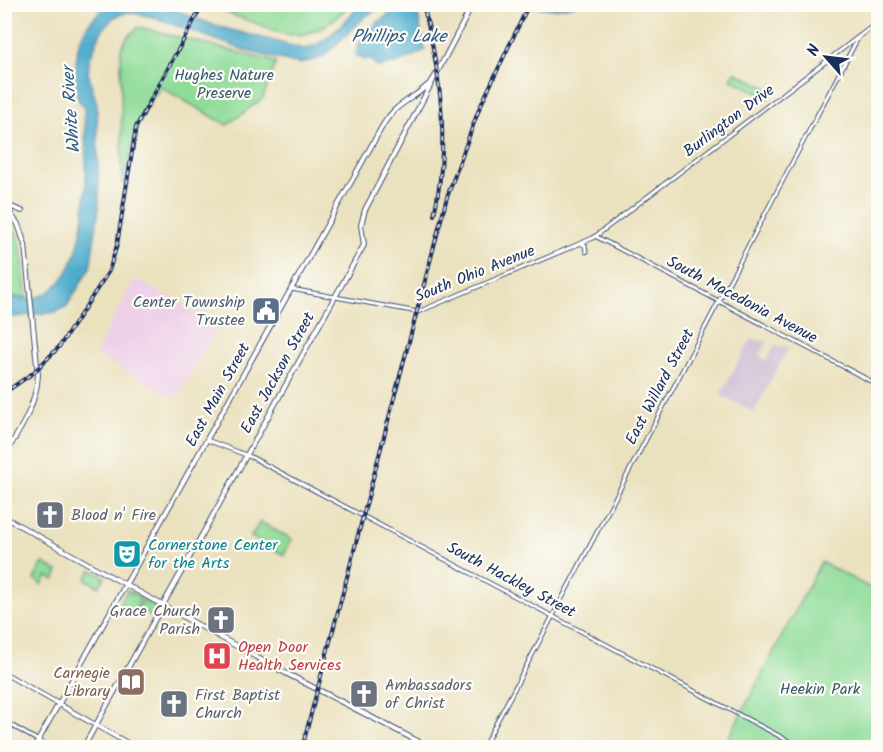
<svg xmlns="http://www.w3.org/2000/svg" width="883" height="752" font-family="Kalam,sans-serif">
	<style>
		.built { fill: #eed0e8 }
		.industrial { fill: #ccbed4 }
		.green { fill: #8fdc99; stroke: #55867c; stroke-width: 1.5 }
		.water { fill: #4eaccc; stroke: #346e95; stroke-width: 1.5 }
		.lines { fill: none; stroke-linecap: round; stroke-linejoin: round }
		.tertiary-casing { stroke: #3a4a6c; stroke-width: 5 }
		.secondary-casing { stroke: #3a4a6c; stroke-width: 6 }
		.tertiary { stroke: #fff; stroke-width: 3 }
		.secondary { stroke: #fff; stroke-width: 4 }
		.rail-casing { stroke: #1b2f5e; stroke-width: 4 }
		.rail { stroke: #fdfcf7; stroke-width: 1.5; stroke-dasharray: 4.5; stroke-linecap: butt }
		.labels { text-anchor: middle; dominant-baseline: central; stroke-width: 4.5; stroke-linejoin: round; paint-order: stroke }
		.park-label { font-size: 16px; fill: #385a6d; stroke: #fdfcf7 }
		.street-label { font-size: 16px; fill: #1b2f5e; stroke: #fdfcf7 }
		.service-label { font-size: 16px; fill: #4e5e75; stroke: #fdfcf7; text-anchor: end }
		.worship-label { font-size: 16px; fill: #5b616d; stroke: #fdfcf7; text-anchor: start }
		.culture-label { font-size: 16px; fill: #0d838f; stroke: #fdfcf7; text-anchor: start }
		.health-label { font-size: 16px; fill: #be3a42; stroke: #fdfcf7; text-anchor: start }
		.education-label { font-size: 16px; fill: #785e54; stroke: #fdfcf7; text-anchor: end }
		.water-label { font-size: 18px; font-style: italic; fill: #2d5b84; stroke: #fdfcf7 }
	</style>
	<rect width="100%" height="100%" fill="#fdfcf7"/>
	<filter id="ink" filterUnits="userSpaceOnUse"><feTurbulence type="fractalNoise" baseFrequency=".0167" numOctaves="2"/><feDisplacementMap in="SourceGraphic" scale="12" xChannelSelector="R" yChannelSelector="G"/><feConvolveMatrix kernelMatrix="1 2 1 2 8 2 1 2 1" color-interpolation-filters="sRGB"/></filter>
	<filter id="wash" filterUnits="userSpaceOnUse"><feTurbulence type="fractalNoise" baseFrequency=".008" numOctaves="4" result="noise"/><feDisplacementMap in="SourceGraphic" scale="24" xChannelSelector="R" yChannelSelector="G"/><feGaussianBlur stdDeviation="1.35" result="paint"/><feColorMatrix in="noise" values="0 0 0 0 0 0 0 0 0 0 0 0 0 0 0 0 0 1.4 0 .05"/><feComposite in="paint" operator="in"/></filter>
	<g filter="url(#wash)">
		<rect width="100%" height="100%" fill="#eae1be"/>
		<polygon class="built" points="135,279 218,325 176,399 95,354"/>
		<polygon class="industrial" points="751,339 767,342 760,356 767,360 775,345 789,347 754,412 720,395"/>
		<g class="green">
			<path d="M 206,5 L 206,4 L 349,5 C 331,25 311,38 284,34 Z"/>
			<path d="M 139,27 L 276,62 L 263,98 L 227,125 L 161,87 C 135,120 131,144 124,185 L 122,183 L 121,48 L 128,36 Z"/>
			<polygon points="735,72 774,91 769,99 731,79"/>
			<path d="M 4,212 C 25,236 23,268 26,297 L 5,297 Z"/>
			<polygon points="260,522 292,539 284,555 251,537"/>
			<polygon points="821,562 878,592 878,747 723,748"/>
			<polygon points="43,563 58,571 54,580 47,576 42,585 34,579"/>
			<polygon points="91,570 105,577 99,587 86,579"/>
			<polygon points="127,590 141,598 134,612 119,605"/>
			<polygon points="143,600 156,607 152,617 138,609"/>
		</g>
		<g class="water">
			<path d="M 109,5 L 164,5 L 213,25 L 304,49 C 326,46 346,19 361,5 L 385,5 L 366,16 L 323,57 L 300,64 L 247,51 L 153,17 L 127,12 L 113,18 L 101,32 L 90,58 L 88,73 L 97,105 L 99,209 L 90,268 L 67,306 L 57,312 L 5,318 L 5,297 C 15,297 32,301 41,296 C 98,271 85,157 84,106 L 77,99 C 75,58 72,30 109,5 Z"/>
			<path d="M 406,5 L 417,10 L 425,50 L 399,63 L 378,67 L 369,58 L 365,60 L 356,55 C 358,33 387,14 406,5 Z"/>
			<polygon points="514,5 576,5 554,9"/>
		</g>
	</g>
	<g filter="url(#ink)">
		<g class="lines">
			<g class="tertiary-casing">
				<g id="tertiary">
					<polyline points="595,236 878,385"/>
					<polyline points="582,244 585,245 586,252"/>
					<polyline points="291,289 418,312 593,238 878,22"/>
					<polyline points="207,440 251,457 802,748"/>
					<polyline points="4,721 51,748"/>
					<polyline points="483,748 858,38"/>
				</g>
			</g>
			<g class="secondary-casing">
				<g id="secondary">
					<polyline points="4,204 22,211"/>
					<path d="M 4,205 L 18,224 L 25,245 L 38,375 C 36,406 20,430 4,456"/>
					<polyline points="4,517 274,667 431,748"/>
					<polyline points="4,673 136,748"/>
					<path d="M 34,748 L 383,125 C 399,99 415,100 433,80"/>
					<polyline points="83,748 364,245 361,225 365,210 473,4"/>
				</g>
			</g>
			<use href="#tertiary" class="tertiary"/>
			<use href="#secondary" class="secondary"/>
			<g class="rail-casing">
				<g id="rail">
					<path d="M 423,4 C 441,75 450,142 434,215"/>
					<polyline points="4,393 33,373 59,347 109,271 117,245 136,127 203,4"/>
					<polyline points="302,748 447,197 479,109 529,4"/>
				</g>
			</g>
			<use href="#rail" class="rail"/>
		</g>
	</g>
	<defs>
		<g id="civic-square" transform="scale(1.5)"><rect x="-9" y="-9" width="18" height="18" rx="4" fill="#5c6f8a" stroke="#fdfcf7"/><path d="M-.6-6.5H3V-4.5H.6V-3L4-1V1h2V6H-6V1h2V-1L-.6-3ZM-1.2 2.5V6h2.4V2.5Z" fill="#fff"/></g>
		<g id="church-square" transform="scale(1.5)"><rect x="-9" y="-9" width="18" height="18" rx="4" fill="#6b7280" stroke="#fdfcf7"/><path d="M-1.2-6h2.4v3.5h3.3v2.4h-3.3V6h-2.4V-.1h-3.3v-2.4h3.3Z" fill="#fff"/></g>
		<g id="theatre-square" transform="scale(1.5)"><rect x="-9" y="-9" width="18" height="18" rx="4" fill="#0f9aa8" stroke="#fdfcf7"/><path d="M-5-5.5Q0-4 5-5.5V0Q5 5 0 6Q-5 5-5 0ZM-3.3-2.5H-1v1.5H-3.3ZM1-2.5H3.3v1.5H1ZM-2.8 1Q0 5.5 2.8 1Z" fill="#fff"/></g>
		<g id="hospital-square" transform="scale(1.5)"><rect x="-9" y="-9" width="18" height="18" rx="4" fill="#e0444e" stroke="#fdfcf7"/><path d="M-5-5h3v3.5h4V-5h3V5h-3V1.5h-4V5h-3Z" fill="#fff"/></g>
		<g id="library-square" transform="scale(1.5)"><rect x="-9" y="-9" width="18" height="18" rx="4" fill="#8d6e63" stroke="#fdfcf7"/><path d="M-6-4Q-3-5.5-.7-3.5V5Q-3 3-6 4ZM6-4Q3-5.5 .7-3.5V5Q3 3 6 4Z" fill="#fff"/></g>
	</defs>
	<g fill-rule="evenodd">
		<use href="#civic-square" x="266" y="311"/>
		<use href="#church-square" x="50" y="515"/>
		<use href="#theatre-square" x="127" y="554"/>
		<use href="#church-square" x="221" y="620"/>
		<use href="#hospital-square" x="217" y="656"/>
		<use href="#library-square" x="131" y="682"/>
		<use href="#church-square" x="364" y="694"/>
		<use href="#church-square" x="174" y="704"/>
	</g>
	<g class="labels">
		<g class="park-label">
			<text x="224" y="75">Hughes Nature<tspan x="224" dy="18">Preserve</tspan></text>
			<text x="820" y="689">Heekin Park</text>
		</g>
		<g class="street-label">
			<text transform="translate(729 121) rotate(-37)">Burlington Drive</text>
			<text transform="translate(475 274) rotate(-22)">South Ohio Avenue</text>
			<text transform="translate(742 300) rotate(28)">South Macedonia Avenue</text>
			<text transform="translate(278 373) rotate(-61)">East Jackson Street</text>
			<text transform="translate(660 387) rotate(-62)">East Willard Street</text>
			<text transform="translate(218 395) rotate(-61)">East Main Street</text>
			<text transform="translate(511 580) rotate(28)">South Hackley Street</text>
		</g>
		<g class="service-label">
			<text x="245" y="302">Center Township<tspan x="245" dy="18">Trustee</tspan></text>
		</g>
		<g class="worship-label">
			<text x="71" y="515">Blood n' Fire</text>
			<text x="200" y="611" text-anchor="end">Grace Church<tspan x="200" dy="18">Parish</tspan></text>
			<text x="385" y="685">Ambassadors<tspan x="385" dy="18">of Christ</tspan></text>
			<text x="195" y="695">First Baptist<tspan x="195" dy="18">Church</tspan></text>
		</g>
		<g class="culture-label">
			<text x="148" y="545">Cornerstone Center<tspan x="148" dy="18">for the Arts</tspan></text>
		</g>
		<g class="health-label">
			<text x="238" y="647">Open Door<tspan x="238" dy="18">Health Services</tspan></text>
		</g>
		<g class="education-label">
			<text x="110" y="673">Carnegie<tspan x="110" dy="18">Library</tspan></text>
		</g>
		<g class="water-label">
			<text x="399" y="37">Phillips Lake</text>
			<text transform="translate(72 110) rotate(-94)">White River</text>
		</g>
	</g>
	<rect width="883" height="752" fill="none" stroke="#fdfcf7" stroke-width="24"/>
	<g transform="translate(826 57) rotate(298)" stroke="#fdfcf7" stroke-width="4.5" paint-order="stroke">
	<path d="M0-4.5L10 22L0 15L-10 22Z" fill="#1b2f5e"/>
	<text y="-9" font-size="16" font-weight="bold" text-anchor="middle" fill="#1b2f5e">N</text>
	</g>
</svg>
